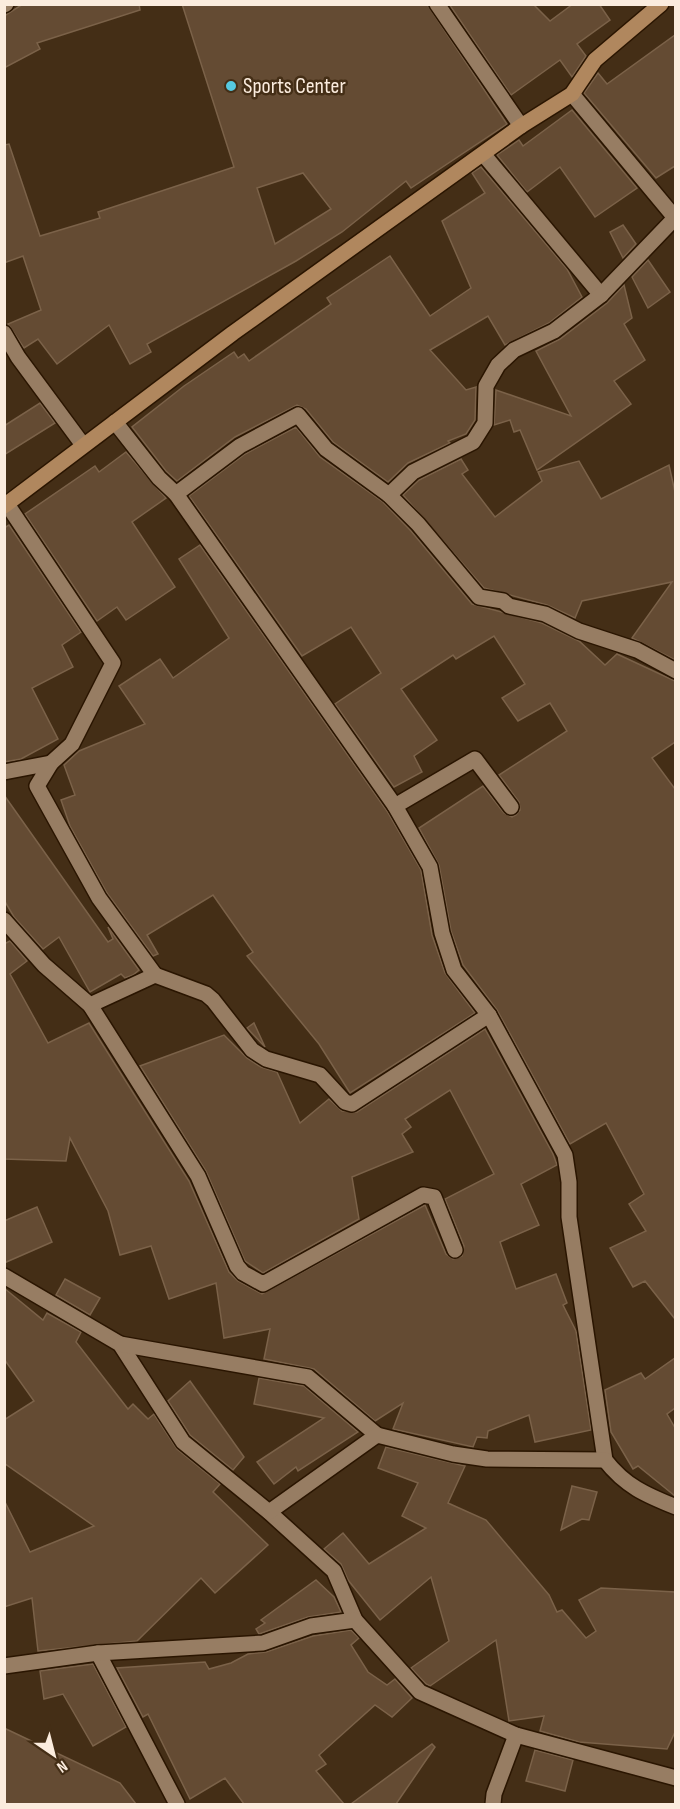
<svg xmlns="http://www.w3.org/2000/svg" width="680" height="1809" font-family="'Sofia Sans Condensed',sans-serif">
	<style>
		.building { fill: #644b33; stroke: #7b6249; stroke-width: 1.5; fill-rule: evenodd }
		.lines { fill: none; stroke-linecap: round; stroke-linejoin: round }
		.lane-casing { stroke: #2a1500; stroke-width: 18 }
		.street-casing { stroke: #2a1500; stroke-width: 18 }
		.secondary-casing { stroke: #2a1500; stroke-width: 18 }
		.lane { stroke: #977d63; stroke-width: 15 }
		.street { stroke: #977d63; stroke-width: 15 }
		.secondary { stroke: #b0875e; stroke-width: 15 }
		.poi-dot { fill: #56c9e0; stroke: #442e16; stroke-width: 2 }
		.labels { text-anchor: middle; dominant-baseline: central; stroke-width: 5; stroke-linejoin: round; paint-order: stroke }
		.poi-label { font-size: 22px; fill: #fbecde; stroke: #442e16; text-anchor: start }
	</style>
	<rect width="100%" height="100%" fill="#442e16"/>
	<g class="building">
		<polygon points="23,4 139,4 140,10 37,43 40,49 4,68 4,16"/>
		<path d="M 182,4 L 427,4 L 507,124 L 411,188 L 406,181 L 342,232 L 296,261 L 147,344 L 151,352 L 130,364 L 109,325 L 57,364 L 38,339 L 24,348 L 8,324 L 41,310 L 23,256 L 4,263 L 4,145 L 9,144 L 40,236 L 100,218 L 98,212 L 234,167 ZM 303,173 L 331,209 L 275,244 L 257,188 Z"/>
		<polygon points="449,4 533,4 550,21 573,4 599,4 610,20 577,44 586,56 572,77 560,60 511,95"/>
		<polygon points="675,35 675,166 656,178 584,93 598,73 607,84"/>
		<polygon points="572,110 637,188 595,217 560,167 527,192 497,155 519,140 523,146"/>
		<polygon points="481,167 567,269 582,297 549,323 505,345 488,316 430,350 466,390 476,387 475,420 466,434 448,441 450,443 408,463 388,482 333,442 306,409 297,405 235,437 177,481 166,471 132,427 184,386 234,352 238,358 244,354 249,361 331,304 327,298 390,256 430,316 471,288 442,221 485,193 472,173"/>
		<polygon points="623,225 636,244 623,258 610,232"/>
		<polygon points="648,260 670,292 648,308 632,277"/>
		<polygon points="624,285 632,318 624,324 645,360 614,381 631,404 537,470 520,430 514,432 510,420 494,425 496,390 571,416 536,351 560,339 607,303"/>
		<polygon points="40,403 55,423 4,455 4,426"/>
		<polygon points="296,427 320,457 383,502 411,531 472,604 542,623 579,641 605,665 617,654 675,681 675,742 652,758 675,789 675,1319 645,1281 633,1287 610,1248 646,1231 629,1204 644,1194 606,1123 570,1144 497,1010 463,965 451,931 439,865 419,828 483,786 504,813 512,817 516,815 520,810 519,802 499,775 567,731 550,703 518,721 502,698 525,684 494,636 456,659 453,655 401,689 437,740 414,756 422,772 394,787 335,704 381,673 351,627 302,656 189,496 245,454"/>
		<polygon points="126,452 166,498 132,522 175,587 126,620 117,607 97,621 25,514 95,466 99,472"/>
		<polygon points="461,459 468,470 462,474 495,517 542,481 538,472 579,461 601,499 669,465 675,492 675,660 632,638 672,582 582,601 575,618 547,605 484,588 403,495 419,480"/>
		<polygon points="9,525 81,632 62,645 73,667 32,688 58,739 21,759 4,762 4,528"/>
		<polygon points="200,545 387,811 421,870 432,935 445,973 475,1013 350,1093 319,1044 247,956 253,952 213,895 147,935 158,954 153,956 107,893 70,826 61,800 75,795 64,765 79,751 145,724 119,686 160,659 173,678 229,638 179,559"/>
		<polygon points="4,795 108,942 113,939 108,927 139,970 133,975 125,978 121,974 90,992 59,937 43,949 14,917 4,900"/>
		<polygon points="10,941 27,961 10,974 48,1043 89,1023 189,1181 229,1272 238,1281 262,1294 425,1205 446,1254 453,1259 462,1256 464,1246 445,1199 494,1174 450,1090 405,1119 411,1127 402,1134 413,1152 352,1177 359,1219 263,1273 245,1261 206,1171 140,1066 224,1035 247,1058 261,1067 277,1072 300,1123 329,1099 342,1111 357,1112 485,1029 553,1154 557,1165 521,1184 539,1225 500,1242 516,1289 556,1274 567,1303 563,1305 576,1331 591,1430 535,1442 529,1415 488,1431 487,1438 477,1437 473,1447 393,1429 403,1403 375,1421 314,1369 264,1359 270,1329 224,1338 216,1283 169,1299 151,1246 120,1255 108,1211 70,1138 66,1161 4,1159 4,944"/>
		<polygon points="254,1023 265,1047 247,1028"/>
		<polygon points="37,1207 52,1242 4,1263 4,1221"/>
		<polygon points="65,1279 100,1298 90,1315 56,1295"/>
		<polygon points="4,1288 43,1320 47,1313 81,1332 76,1342 128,1409 133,1404 148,1419 154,1414 177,1449 220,1484 213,1492 268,1545 215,1593 201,1578 137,1641 38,1651 32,1598 4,1607 4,1500 30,1552 94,1526 4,1463 4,1420 34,1401 4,1359"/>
		<polygon points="675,1358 675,1408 667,1414 675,1428 675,1496 638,1466 633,1469 611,1432 605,1390 641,1373 645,1379"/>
		<polygon points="259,1378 304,1386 358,1432 298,1471 296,1467 274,1484 257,1462 324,1418 254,1404"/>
		<polygon points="190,1381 244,1457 233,1470 190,1435 168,1401"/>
		<polygon points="386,1447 465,1466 448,1503 486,1520 549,1595 557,1612 562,1610 586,1638 596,1631 579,1600 601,1588 675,1592 675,1732 667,1749 579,1742 540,1731 544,1716 509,1721 496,1640 430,1686 426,1684 411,1668 449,1641 431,1577 380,1620 348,1580 341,1564 324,1549 343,1533 369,1564 426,1528 402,1516 418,1483 378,1468"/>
		<polygon points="572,1486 597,1492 589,1520 582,1519 561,1530"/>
		<polygon points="316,1580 334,1597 341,1612 308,1617 259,1634 256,1629 265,1623 261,1620"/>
		<polygon points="351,1630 359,1638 351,1645 368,1672 387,1685 395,1679 412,1698 392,1717 375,1705 319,1755 326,1764 316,1771 344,1804 244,1804 225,1778 190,1799 148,1714 143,1717 117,1668 205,1662 209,1669 231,1663 248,1654 266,1652 313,1636"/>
		<polygon points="93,1664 126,1727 93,1746 63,1694 44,1699 40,1671"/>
		<polygon points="4,1728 120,1783 136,1804 4,1804"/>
		<polygon points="432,1744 435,1747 396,1804 351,1804"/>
		<polygon points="535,1750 573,1760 565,1791 526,1781"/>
	</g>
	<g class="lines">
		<g class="lane-casing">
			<g id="lane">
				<polyline points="7,504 113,663 72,744 51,763"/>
				<polyline points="4,772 51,763 37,786 99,898 155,975"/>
			</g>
		</g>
		<g class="street-casing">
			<g id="street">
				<polyline points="437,4 521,126"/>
				<polyline points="4,5 6,4"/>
				<polyline points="572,94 676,219"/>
				<polyline points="484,155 601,295"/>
				<polyline points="4,333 18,357 83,445"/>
				<polyline points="115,422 159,478 176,494"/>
				<polyline points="389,495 413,472 473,442 485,423 486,386 498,365 514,350 554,331 601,295 675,218"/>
				<path d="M 676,671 L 637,650 L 579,631 L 545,614 L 509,606 L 503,601 L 479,597 L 418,524 L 389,495 L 326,449 L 298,415 L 240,446 L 176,494 L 395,806 L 430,867 L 442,933 L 454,970 L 489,1015 L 565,1155 L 569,1182 L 569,1217 L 605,1460 C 625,1486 646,1495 676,1507"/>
				<polyline points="395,806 475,759 511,807"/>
				<polyline points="4,920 44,965 90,1005 198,1176 237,1266 243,1273 263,1284 423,1195 434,1197 455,1250"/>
				<polyline points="90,1005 155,975 206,994 213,1000 252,1050 266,1059 320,1075 345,1102 352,1104 489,1015"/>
				<polyline points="4,1276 120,1344 183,1442 269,1512 334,1571 355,1620 420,1692 516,1735 676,1778"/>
				<polyline points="120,1344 308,1377 377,1435"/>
				<polyline points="269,1512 377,1435 453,1454 487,1459 605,1460"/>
				<polyline points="98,1653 177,1804"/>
				<polyline points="4,1666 98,1653 263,1643 311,1626 355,1620"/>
				<polyline points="493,1804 494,1794 516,1735"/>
			</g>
		</g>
		<g class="secondary-casing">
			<polyline id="secondary" points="4,506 233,333 521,126 572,94 595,60 661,4"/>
		</g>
		<use href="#lane" class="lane"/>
		<use href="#street" class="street"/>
		<use href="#secondary" class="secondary"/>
	</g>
	<circle class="poi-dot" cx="231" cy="86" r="6"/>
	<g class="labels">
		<g class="poi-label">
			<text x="243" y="86">Sports Center</text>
		</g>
	</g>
	<rect width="680" height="1809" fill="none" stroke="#fbecde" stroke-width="12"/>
	<g transform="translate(54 1755) rotate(145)" stroke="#442e16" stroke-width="4.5" paint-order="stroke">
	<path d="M0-4.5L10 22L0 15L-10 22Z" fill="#fbecde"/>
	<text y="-9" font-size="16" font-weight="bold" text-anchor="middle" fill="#fbecde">N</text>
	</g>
</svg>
